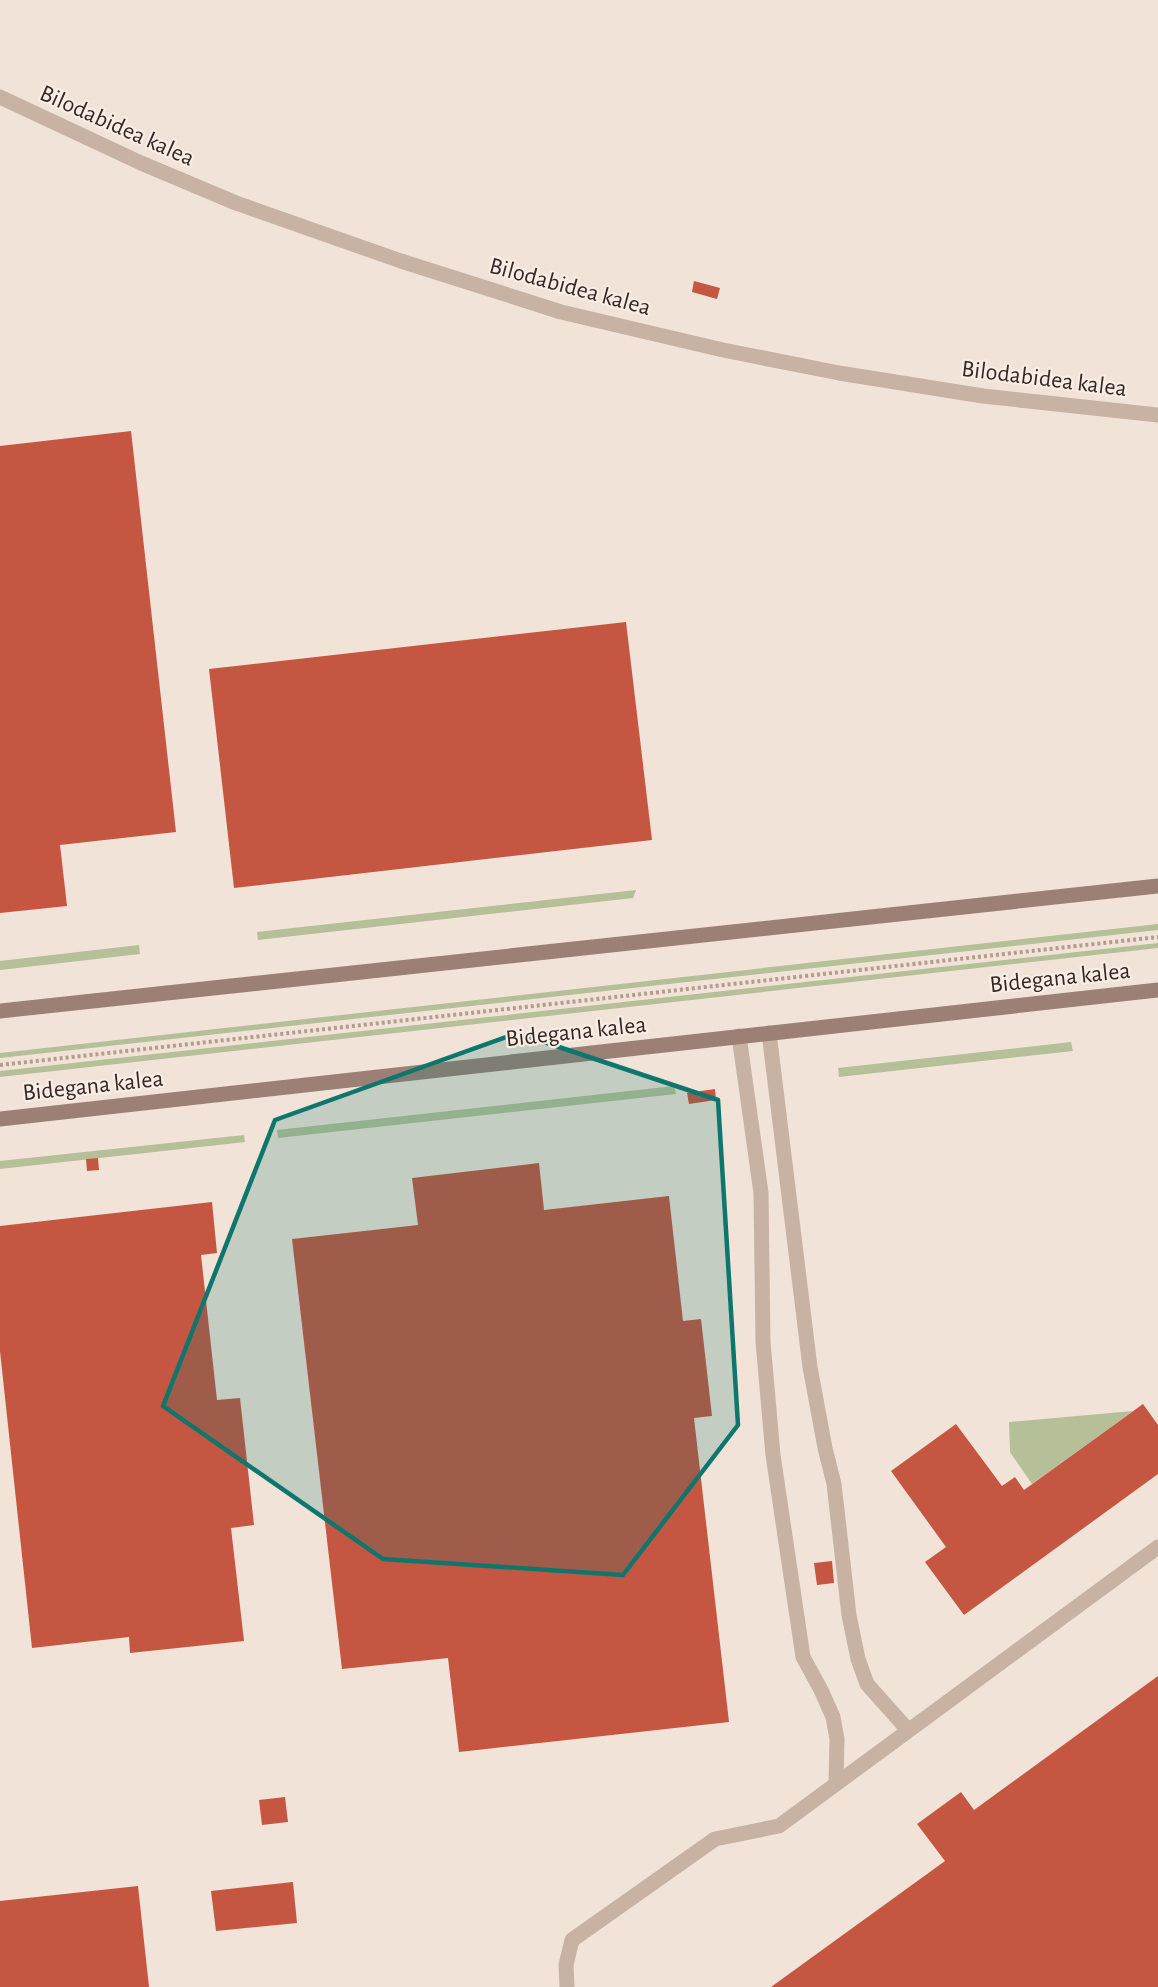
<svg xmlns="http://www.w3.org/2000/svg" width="1158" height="1987" font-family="'Alegreya Sans',sans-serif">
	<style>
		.green { fill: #b5bf98 }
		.building { fill: #c55641 }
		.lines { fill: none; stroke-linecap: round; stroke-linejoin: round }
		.path { stroke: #b49c8e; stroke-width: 4; stroke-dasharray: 3 3; stroke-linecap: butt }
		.lane { stroke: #c8b2a4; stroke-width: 15 }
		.street { stroke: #c8b2a4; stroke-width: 15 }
		.secondary { stroke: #9c8076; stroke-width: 15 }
		.marked { fill: #0f766e; fill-opacity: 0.2; stroke: #0f766e; stroke-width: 4.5; stroke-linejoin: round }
		.labels { text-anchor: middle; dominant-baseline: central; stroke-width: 4.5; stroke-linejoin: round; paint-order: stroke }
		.street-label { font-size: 24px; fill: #342926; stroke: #f9ede4 }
	</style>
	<rect width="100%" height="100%" fill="#f1e3d8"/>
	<g class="green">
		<polygon points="636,890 633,898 258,940 257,932"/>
		<polygon points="1158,924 1158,930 0,1058 0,1053"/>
		<polygon points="1158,943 1158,948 0,1077 0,1071"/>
		<polygon points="139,945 140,954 0,970 0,961"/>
		<polygon points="1071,1042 1073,1051 839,1077 838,1068"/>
		<polygon points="674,1086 676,1094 278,1138 277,1130"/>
		<polygon points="244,1135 245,1142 0,1169 0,1161"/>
		<polygon points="1133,1411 1032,1484 1010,1452 1009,1422"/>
	</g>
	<g class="building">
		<polygon points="694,281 720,288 717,299 692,292"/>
		<polygon points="131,431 176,832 60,845 67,906 0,913 0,446"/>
		<polygon points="626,622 652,840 234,888 209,669"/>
		<polygon points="715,1089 716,1100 689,1104 687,1093"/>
		<polygon points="98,1158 99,1170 87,1171 86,1159"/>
		<polygon points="539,1163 544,1210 669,1196 683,1321 701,1319 712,1416 694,1418 729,1722 459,1752 448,1658 342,1669 292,1239 418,1225 412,1178"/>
		<polygon points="212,1202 217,1253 201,1255 217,1400 240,1398 254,1525 231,1528 244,1641 130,1653 129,1637 32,1648 0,1351 0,1226"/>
		<polygon points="1143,1404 1158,1425 1158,1474 964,1615 925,1562 946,1547 891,1471 956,1424 1002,1486 1015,1477 1024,1490"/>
		<polygon points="832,1561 834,1583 817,1585 814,1563"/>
		<polygon points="1158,1676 1158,1987 771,1987 945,1861 917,1824 961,1792 974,1810"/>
		<polygon points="285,1797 288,1822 262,1825 259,1800"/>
		<polygon points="293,1882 297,1923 216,1931 211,1891"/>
		<polygon points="138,1886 149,1987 0,1987 0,1901"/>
	</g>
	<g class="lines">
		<polyline class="path" points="0,1065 1158,937"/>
		<g class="lane">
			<polyline points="769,1033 810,1367 825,1448 834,1484 849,1615 858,1659 867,1684 908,1730"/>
			<polyline points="739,1036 761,1193 763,1342 773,1455 803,1657 821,1690 833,1717 837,1739 836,1783"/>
			<polyline points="567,1987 566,1965 572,1940 715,1839 779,1826 1158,1547"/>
		</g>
		<polyline class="street" points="0,97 141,163 236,203 401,261 561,312 723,350 839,373 983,396 1158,415"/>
		<g class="secondary">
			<polyline points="0,1011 1158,886"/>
			<polyline points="0,1119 1158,990"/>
		</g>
	</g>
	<path class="marked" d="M 517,1033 L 718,1100 L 738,1425 L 623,1575 L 383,1559 L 163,1406 L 275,1120 Z"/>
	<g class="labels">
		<g class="street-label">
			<text transform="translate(117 126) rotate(24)">Bilodabidea kalea</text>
			<text transform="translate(570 287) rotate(15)">Bilodabidea kalea</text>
			<text transform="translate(1044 379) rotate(7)">Bilodabidea kalea</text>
			<text transform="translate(1060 978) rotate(-6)">Bidegana kalea</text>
			<text transform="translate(576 1032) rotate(-6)">Bidegana kalea</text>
			<text transform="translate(93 1086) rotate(-6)">Bidegana kalea</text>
		</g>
	</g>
</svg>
